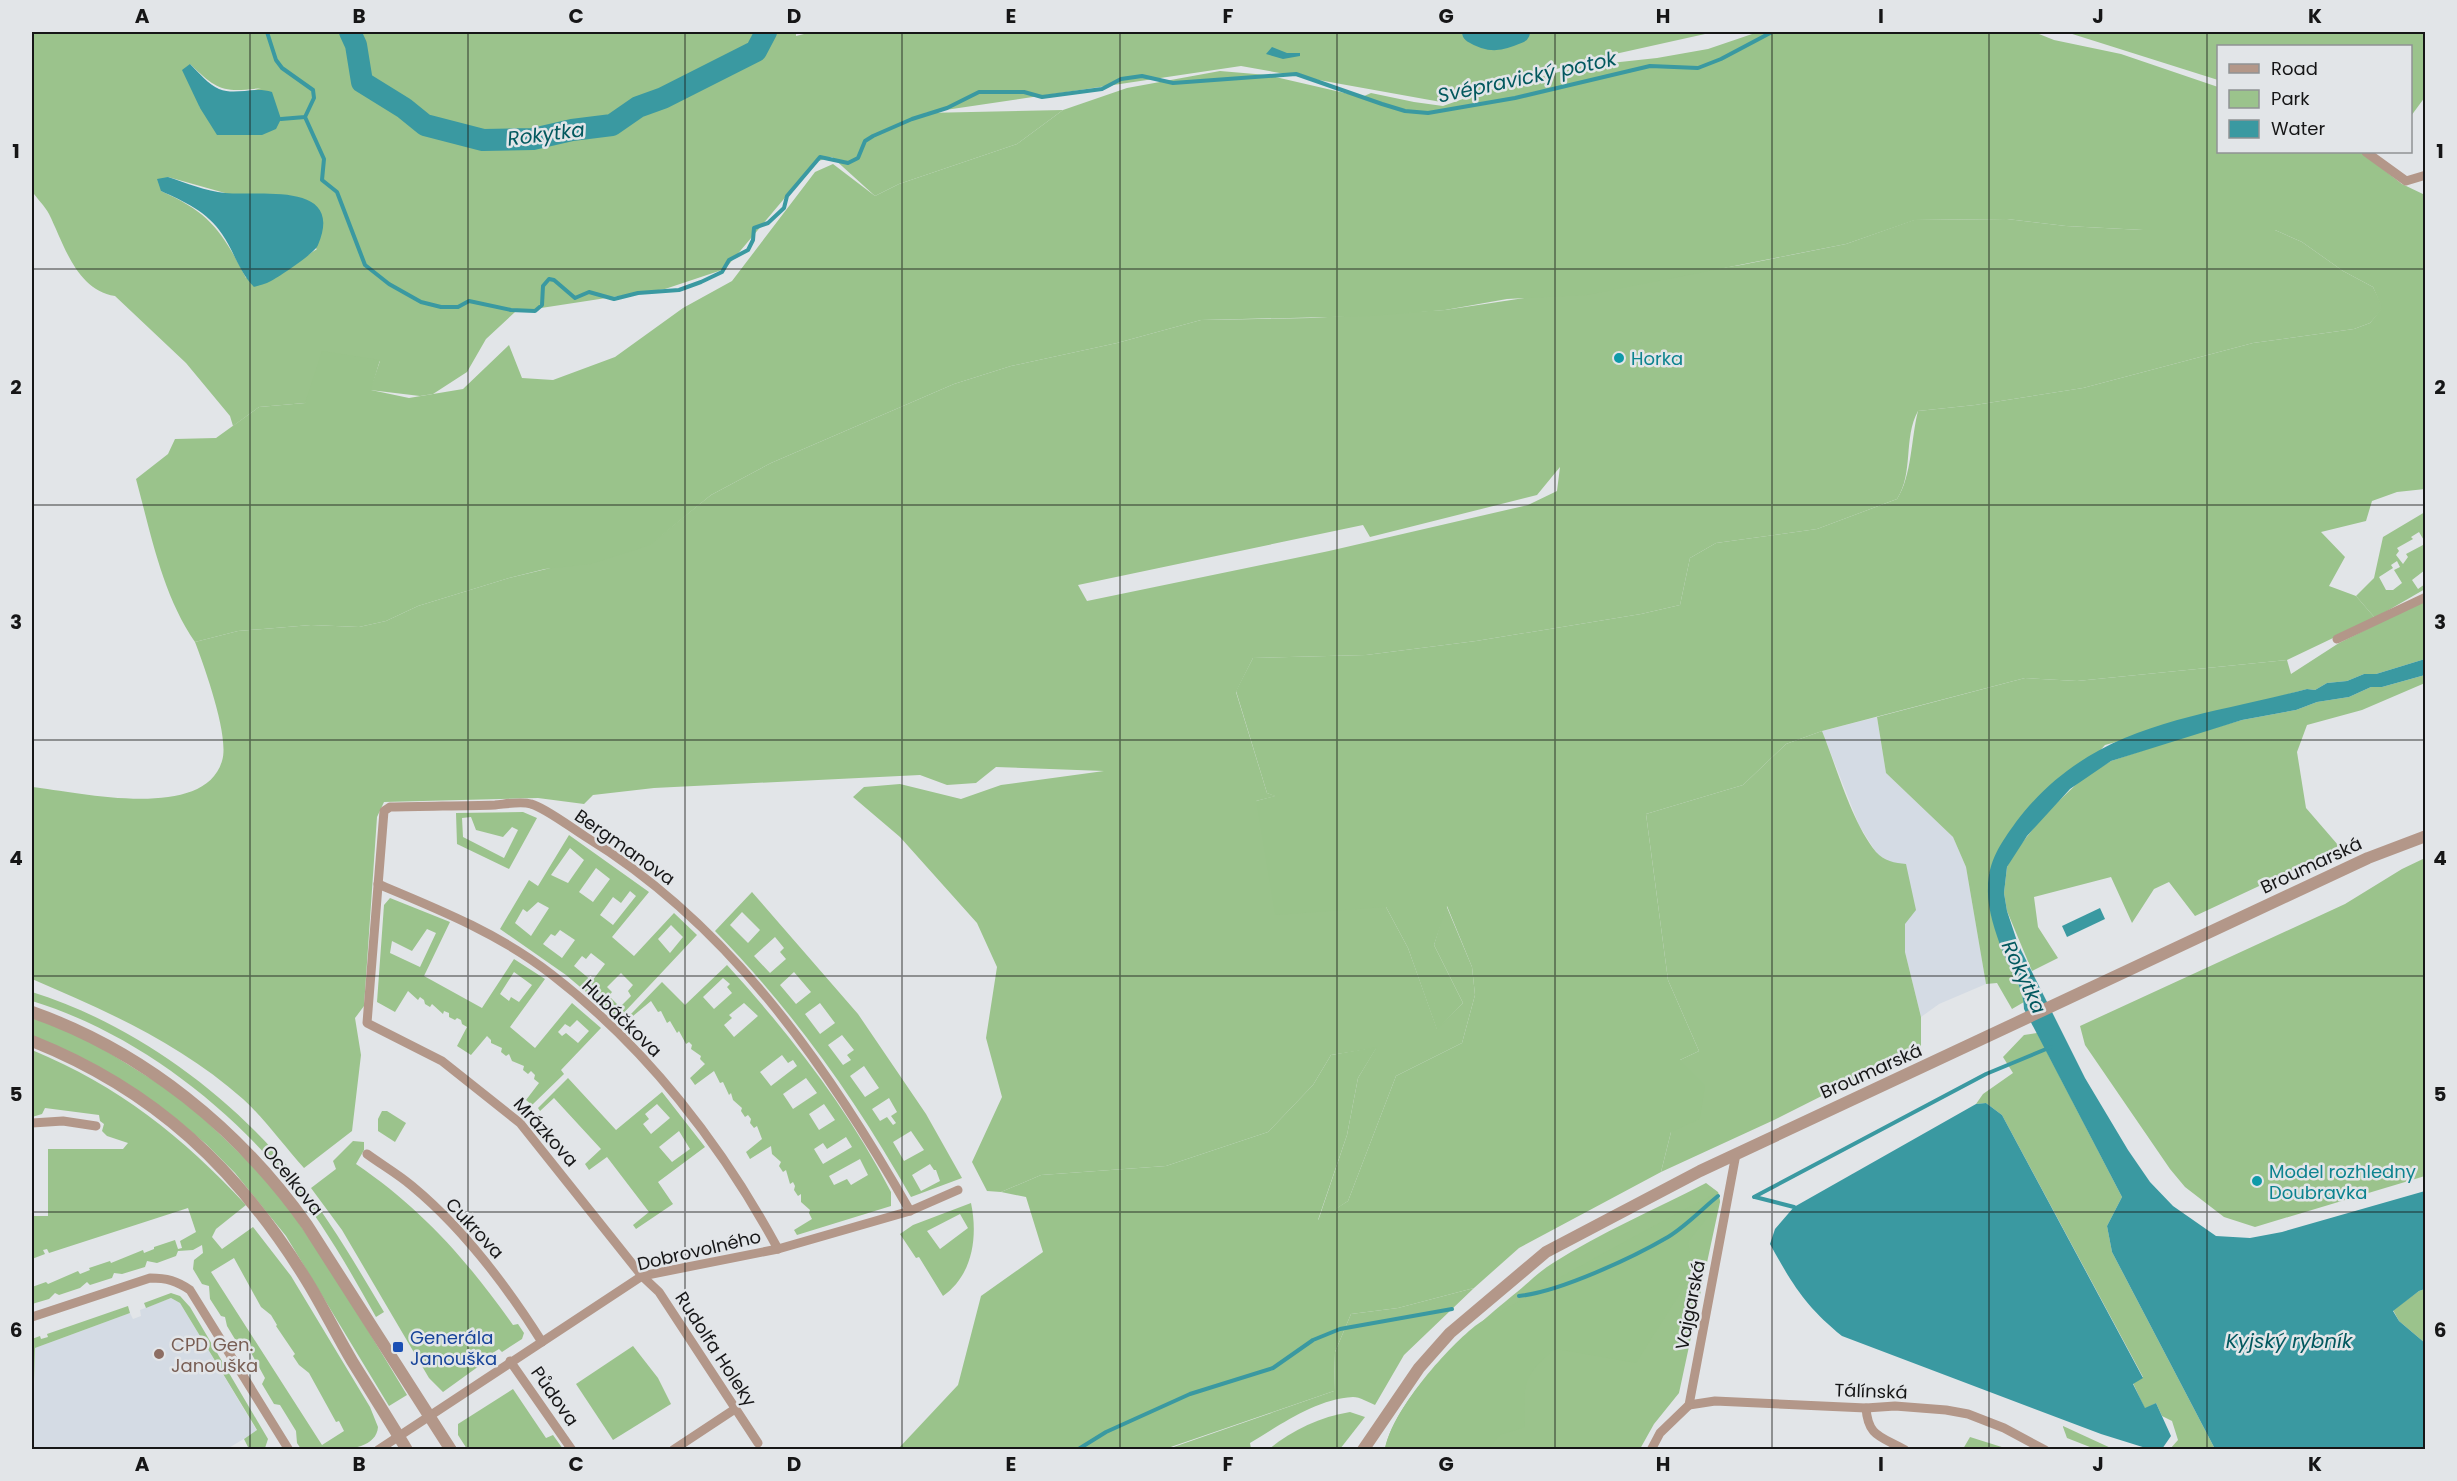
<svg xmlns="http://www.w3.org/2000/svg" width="2457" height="1481" font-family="Poppins,sans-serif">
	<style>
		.built { fill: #d4dbe4 }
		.green { fill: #9bc38c; fill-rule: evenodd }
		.forest { fill: #9ac38b }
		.water { fill: #3a99a1 }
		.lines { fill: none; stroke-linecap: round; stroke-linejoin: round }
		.stream { stroke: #3a99a1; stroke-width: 4 }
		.river { stroke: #3a99a1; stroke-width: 22 }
		.minor { stroke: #b39789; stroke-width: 9 }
		.tertiary { stroke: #b39789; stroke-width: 12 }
		.grid { fill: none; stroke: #161617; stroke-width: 1.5; stroke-opacity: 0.55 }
		.culture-dot { fill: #0f9aa8; stroke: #e2e5e8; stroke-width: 2 }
		.transit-dot { fill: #1a4fb4; stroke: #e2e5e8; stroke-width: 2 }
		.education-dot { fill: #8d6e63; stroke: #e2e5e8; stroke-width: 2 }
		.labels { text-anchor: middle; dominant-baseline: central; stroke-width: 5; stroke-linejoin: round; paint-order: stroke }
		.culture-label { font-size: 18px; fill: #0d838f; stroke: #e2e5e8; text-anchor: start }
		.street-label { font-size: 18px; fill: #161617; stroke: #e2e5e8 }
		.transit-label { font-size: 18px; fill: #164399; stroke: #e2e5e8; text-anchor: start }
		.education-label { font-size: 18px; fill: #785e54; stroke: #e2e5e8; text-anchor: start }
		.water-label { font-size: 20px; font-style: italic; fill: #02585e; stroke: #e2e5e8 }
		.neatline { fill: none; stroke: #161617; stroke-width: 2 }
		.grid-label { font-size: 20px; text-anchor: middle; font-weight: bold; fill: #161617 }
	</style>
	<rect width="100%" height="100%" fill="#e2e5e8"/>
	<g class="built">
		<polygon points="1877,717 1886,773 1953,837 1966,867 1986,984 1939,1004 1921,1017 1905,952 1905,924 1892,863 1877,854 1859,825 1822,731"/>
		<polygon points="171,1298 180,1303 257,1431 227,1449 33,1450 35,1348 130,1313 133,1319 141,1316 140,1310"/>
	</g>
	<g class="green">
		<path d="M 32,32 L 796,32 L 796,36 L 812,32 L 1714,32 L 1588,60 L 1441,102 L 1241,66 L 925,113 L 1063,110 L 1017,144 L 899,184 L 875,196 L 832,157 L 815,162 L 725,269 L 665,289 L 515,312 L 486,339 L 467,372 L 433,394 L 420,396 L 370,390 L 380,361 L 305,403 L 259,407 L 233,426 L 230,416 L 186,363 L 115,296 C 76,290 64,244 49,214 C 45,206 37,199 32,191 ZM 190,64 C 217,90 223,93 261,88 L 200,108 ZM 168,177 L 225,193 L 317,249 L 292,265 L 246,278 C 222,231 210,213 161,191 Z"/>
		<polygon points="2066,32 2425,32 2425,97 2411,116 2410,46 2218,46 2218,80"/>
		<path d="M 2007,219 L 2066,226 L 2143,230 L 2275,230 L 2302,242 L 2343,271 L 2373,287 L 2383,308 L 2370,323 L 2354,329 L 2253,343 L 2083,388 L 1975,405 L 1918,411 C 1903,438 1914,473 1897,499 L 1817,529 L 1716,543 L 1690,558 L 1680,605 L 1641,614 L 1476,641 L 1366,655 L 1253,658 L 1236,692 L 1267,793 L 1276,796 L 1256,801 L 1386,907 L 1408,948 L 1437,1029 L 1463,1003 L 1434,945 L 1446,905 L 1472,967 L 1475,995 L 1462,1043 L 1396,1076 L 1348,1201 L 1318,1221 L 1347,1135 L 1358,1078 L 1376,1048 L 1331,1055 L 1313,1085 L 1268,1132 L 1166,1166 L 1041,1175 L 1001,1192 L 987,1191 L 972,1162 L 1002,1097 L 986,1038 L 997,967 L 977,923 L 900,837 L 853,797 L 864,787 L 900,784 L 961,799 L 1001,785 L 1104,771 L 996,767 L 976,783 L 947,785 L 920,775 L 654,788 L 593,795 L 584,804 L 538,798 L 384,802 L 377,817 L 364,1006 L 355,1018 L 361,1055 L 352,1131 L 304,1168 C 284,1146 265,1119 243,1099 C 181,1044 107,1011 32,979 L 32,787 C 78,792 204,822 222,761 C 230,737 204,666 195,642 L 238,631 L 311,625 L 359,627 L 386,621 L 418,606 L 509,578 L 650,544 L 711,495 L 771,463 L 954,384 L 1011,366 L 1117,343 L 1201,320 L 1311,318 L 1445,310 L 1741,265 L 1846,244 L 1914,220 ZM 1560,467 L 1557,491 L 1528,505 L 1329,551 L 1087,601 L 1078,585 L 1363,525 L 1370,537 L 1537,495 Z"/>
		<path d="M 2425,512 L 2425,542 L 2419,532 L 2411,537 L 2413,539 L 2397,548 L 2399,551 L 2396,555 L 2403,564 L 2408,557 L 2406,554 L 2423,545 L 2425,570 L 2412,580 L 2418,589 L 2425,584 L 2425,589 L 2375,618 L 2356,596 L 2374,578 L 2383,537 ZM 2397,561 L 2400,567 L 2394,570 L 2402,583 L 2393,590 L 2386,590 L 2379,577 L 2393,568 L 2391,565 Z"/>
		<path d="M 2425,600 L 2425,659 L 2376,674 L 2364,674 L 2347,681 L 2327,683 L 2315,690 L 2307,689 L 2105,745 L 1989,874 C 1985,925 2012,956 2024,1002 L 2012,1009 L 1997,983 L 1986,984 L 1966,867 L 1953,837 L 1886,773 L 1877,717 L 2025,678 L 2077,681 L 2287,660 L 2291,674 L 2339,643 Z"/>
		<polygon points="2425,675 2425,683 2362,710 2307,725 2297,752 2306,808 2338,845 2334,851 2195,916 2169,882 2154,889 2132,923 2111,877 2034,897 2038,927 2058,958 2032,971 2007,911 2004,893 2007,867 2014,853 2045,814 2083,778 2111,761 2186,736 2242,720 2296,710 2317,702 2349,697 2371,687 2382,687"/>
		<path d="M 1822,731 C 1837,768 1851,821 1876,852 C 1884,861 1895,863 1906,864 L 1916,910 L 1905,924 L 1905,952 L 1921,1017 L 1921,1046 L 1774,1120 L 1661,1172 L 1671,1132 L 1680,1060 L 1699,1051 L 1668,980 L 1646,814 L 1743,785 L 1786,744 Z"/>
		<path d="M 523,812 L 537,818 L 509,869 L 457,844 L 456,813 ZM 471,817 L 476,830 L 503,837 L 512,827 L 518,830 L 504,858 L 463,837 L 462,818 Z"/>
		<path d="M 569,835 L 649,892 L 612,937 L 634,956 L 674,913 L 697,935 L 618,1019 L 566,975 L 500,929 L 529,880 L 538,886 ZM 570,848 L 584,860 L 568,883 L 551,875 ZM 596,868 L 610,879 L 593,902 L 579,892 ZM 630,891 L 636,896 L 613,925 L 600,915 L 613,897 L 621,903 ZM 538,902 L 549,908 L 531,936 L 515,923 L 523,909 L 527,912 ZM 671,925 L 683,937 L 670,953 L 658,939 ZM 560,930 L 575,940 L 562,958 L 543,944 L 551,934 L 555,936 ZM 591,953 L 605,964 L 592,981 L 574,966 L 582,956 L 586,959 ZM 621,973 L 633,985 L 628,991 L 631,996 L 620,1007 L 609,996 L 612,992 L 607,987 Z"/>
		<polygon points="2425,858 2425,1176 2255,1227 2224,1217 2185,1187 2170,1169 2085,1045 2080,1026 2345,904 2402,869"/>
		<path d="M 752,892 L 858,1014 L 926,1114 L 962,1178 L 911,1197 C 856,1100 794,1012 715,931 ZM 742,912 L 760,930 L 748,943 L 730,925 ZM 775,937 L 784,948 L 780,952 L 786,959 L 770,973 L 754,956 ZM 794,972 L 811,992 L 796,1004 L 780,985 ZM 820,1003 L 835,1023 L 820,1034 L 805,1014 ZM 842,1035 L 854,1050 L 847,1055 L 851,1060 L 843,1065 L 828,1045 ZM 864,1066 L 879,1088 L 865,1097 L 850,1076 ZM 889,1098 L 897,1112 L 891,1116 L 896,1123 L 893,1125 L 887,1117 L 880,1121 L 872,1109 ZM 911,1131 L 924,1150 L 904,1161 L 893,1142 ZM 930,1164 L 934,1170 L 936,1170 L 940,1181 L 921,1191 L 912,1175 Z"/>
		<path d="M 390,898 L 450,922 L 424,976 L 482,1008 L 514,959 L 545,979 L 510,1027 L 535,1048 L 572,1003 L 601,1028 L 561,1070 L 564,1074 L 532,1105 L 526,1100 L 539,1083 L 534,1079 L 535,1075 L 531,1071 L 528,1074 L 523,1070 L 524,1066 L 512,1061 L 509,1054 L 506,1056 L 501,1052 L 502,1048 L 491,1043 L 491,1040 L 487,1036 L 471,1055 L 457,1046 L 467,1027 L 462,1024 L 461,1020 L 457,1018 L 455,1020 L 449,1017 L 449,1013 L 444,1011 L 443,1014 L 432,1004 L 430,1007 L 425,1004 L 424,1000 L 420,997 L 418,1000 L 408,991 L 395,1012 L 377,1002 L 384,905 ZM 427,929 L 436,933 L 420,967 L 390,953 L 392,941 L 412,951 ZM 514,972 L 532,985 L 519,1002 L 511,997 L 509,1001 L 500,994 ZM 577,1020 L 589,1031 L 578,1043 L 566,1033 L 562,1036 L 558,1032 L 565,1024 L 570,1027 Z"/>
		<path d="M 727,965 C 790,1034 848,1109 891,1192 L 891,1206 L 797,1235 L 794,1230 L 812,1219 L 809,1213 L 810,1210 L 801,1202 L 801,1194 L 798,1196 L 794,1190 L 795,1186 L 793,1182 L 790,1184 L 786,1170 L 783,1172 L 779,1166 L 781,1162 L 772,1154 L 771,1146 L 750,1159 L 746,1152 L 762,1139 L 757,1126 L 754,1128 L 750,1123 L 751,1119 L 748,1115 L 745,1117 L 741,1111 L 742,1108 L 733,1100 L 731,1093 L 729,1095 L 723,1082 L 720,1083 L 714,1071 L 695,1085 L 690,1078 L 705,1064 L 700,1059 L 701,1056 L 691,1049 L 692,1045 L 689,1042 L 686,1044 L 679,1031 L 677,1033 L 670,1021 L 667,1023 L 661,1011 L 658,1012 L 651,1001 L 633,1016 L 631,1014 L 662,982 L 685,1005 ZM 723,978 L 730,984 L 727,987 L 732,993 L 714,1009 L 703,997 ZM 744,1003 L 758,1016 L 734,1037 L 724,1025 L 732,1018 L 729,1015 ZM 782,1055 L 788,1063 L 793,1060 L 797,1066 L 771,1086 L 760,1072 ZM 806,1078 L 817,1093 L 793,1109 L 783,1094 ZM 824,1104 L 835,1120 L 819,1130 L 809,1114 ZM 846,1137 L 852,1147 L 823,1164 L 814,1149 L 823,1143 L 827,1149 ZM 860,1159 L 868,1175 L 851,1185 L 847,1179 L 834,1185 L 829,1176 Z"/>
		<path d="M 32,992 C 132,1023 228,1093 294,1174 C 328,1217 356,1265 384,1312 L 376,1317 C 349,1269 322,1221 287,1179 C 222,1100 130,1031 32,1001 Z"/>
		<polygon points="32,1015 87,1039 182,1098 273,1185 337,1279 407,1395 389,1406 286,1236 235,1173 206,1144 170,1114 32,1037"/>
		<polygon points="2037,1033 2122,1197 2107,1226 2112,1252 2215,1449 2170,1449 2178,1440 2172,1421 2162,1416 2156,1403 2145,1409 2133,1383 2143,1377 2002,1115 1986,1103 1976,1104 1983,1094 2013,1073 2003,1057 2024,1035"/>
		<path d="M 32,1050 C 119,1086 182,1136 246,1205 L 216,1229 L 212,1237 L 222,1249 L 253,1227 L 291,1276 L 370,1407 L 378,1427 C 376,1456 320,1450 301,1449 L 297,1443 L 296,1431 L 280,1405 L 274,1404 L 262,1384 L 265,1378 L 249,1349 L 246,1344 L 239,1346 L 227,1326 L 225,1317 L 221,1316 L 210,1299 L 209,1286 L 202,1284 L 193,1269 L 194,1260 L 203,1253 L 202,1245 L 193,1250 L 178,1251 L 176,1256 L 157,1263 L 147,1261 L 145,1267 L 122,1274 L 114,1273 L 112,1278 L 90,1285 L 87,1282 L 80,1288 L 59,1295 L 55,1293 L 49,1299 L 32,1304 L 32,1287 L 46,1282 L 48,1284 L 78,1271 L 80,1274 L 90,1270 L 89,1268 L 110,1261 L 111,1263 L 143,1250 L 144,1253 L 154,1249 L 154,1247 L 175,1240 L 178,1249 L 182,1248 L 180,1241 L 196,1232 L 188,1208 L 49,1253 L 47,1249 L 43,1250 L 45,1254 L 32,1259 L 32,1216 L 48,1216 L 48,1149 L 123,1149 L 128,1143 L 107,1136 L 102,1131 L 104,1124 L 100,1121 L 99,1115 L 45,1108 L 42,1114 L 32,1117 ZM 234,1258 L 261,1307 L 271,1315 L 277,1325 L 276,1326 L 295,1354 L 293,1356 L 299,1365 L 309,1373 L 336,1422 L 339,1421 L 344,1431 L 322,1445 L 211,1272 Z"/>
		<path d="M 568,1078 L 616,1130 L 662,1092 L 705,1147 L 658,1182 L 673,1204 L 636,1229 L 633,1225 L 649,1212 L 607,1157 L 589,1170 L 585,1164 L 601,1149 L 554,1098 L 540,1111 L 538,1108 ZM 657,1104 L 670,1118 L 651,1134 L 643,1124 L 649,1119 L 645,1114 ZM 679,1131 L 690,1149 L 672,1162 L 659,1147 Z"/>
		<polygon points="382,1111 387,1111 406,1123 395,1142 378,1131 378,1119"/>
		<path d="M 353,1141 L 364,1142 L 364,1150 L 356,1164 C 422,1209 467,1260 513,1325 L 518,1324 L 524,1333 L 522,1339 L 502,1352 L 499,1349 L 478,1362 L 479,1366 L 443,1392 L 429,1378 L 342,1230 L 311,1188 L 336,1169 L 333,1161 Z"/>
		<path d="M 1706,1183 L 1718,1192 L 1720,1202 L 1679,1393 L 1654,1424 L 1640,1449 L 1385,1450 C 1395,1395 1475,1326 1517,1292 C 1529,1282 1540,1271 1553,1263 C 1600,1233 1656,1209 1706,1183 Z"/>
		<path d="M 971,1203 C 978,1236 973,1275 943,1296 L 919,1257 L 916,1258 L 900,1234 L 913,1225 ZM 960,1214 L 968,1228 L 940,1249 L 927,1231 Z"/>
		<path d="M 1474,1288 L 1404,1355 L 1375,1405 C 1368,1402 1360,1397 1353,1397 C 1316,1399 1280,1425 1250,1443 L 1251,1449 L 1165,1450 L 1334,1391 L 1335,1352 L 1351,1314 L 1398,1308 Z"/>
		<polygon points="2425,1289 2425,1343 2399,1321 2393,1310 2419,1291"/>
		<polygon points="171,1293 180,1296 190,1307 268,1439 265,1448 249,1449 244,1439 257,1430 180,1303 171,1298 146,1308 144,1303"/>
		<polygon points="128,1306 130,1313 35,1348 32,1449 32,1339 40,1336 41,1339 48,1337 47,1334"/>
		<polygon points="633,1346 658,1378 671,1404 613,1440 576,1384"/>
		<polygon points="513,1389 546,1438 553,1435 563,1449 467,1449 458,1435 458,1424"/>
		<path d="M 1350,1412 L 1365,1417 L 1340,1449 L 1269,1449 C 1292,1430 1320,1417 1350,1412 Z"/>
		<polygon points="2063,1427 2063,1426 2113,1449 2095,1449 2067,1438"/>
		<polygon points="1970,1437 2008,1449 1963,1449"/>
	</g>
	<g class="forest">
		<path d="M 1758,32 L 2034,32 L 2054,40 L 2121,54 L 2218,87 L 2218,152 L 2361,152 L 2402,184 L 2425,195 L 2425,489 L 2397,492 L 2372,501 L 2366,521 L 2321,532 L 2345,557 L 2329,586 L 2356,596 L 2375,618 L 2287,660 L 2077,681 L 2025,678 L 1822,731 L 1786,744 L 1743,785 L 1646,814 L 1668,980 L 1699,1051 L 1680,1060 L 1705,1085 L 1700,1119 L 1671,1132 L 1661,1172 L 1519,1248 L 1474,1288 L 1398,1308 L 1351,1314 L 1335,1352 L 1334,1391 L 1165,1449 L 898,1449 L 958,1385 L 981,1296 L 1043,1252 L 1026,1197 L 1001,1192 L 1041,1175 L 1166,1166 L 1268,1132 L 1313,1085 L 1331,1055 L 1377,1047 L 1358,1078 L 1347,1135 L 1318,1220 L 1348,1201 L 1396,1076 L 1462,1043 L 1475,995 L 1472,967 L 1447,906 L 1434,945 L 1463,1003 L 1437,1030 L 1408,948 L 1386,907 L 1275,915 L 1256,801 L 1275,796 L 1267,793 L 1236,691 L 1253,658 L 1366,655 L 1476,641 L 1641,614 L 1680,605 L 1690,558 L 1716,543 L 1817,529 L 1897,499 C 1912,476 1911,438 1918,411 L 1975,405 L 2083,388 L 2253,343 L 2354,329 L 2370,323 L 2382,308 L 2373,287 L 2343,271 L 2302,242 L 2275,230 L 2143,230 L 2066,226 L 2007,219 L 1915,220 L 1846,244 L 1587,295 L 1507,299 L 1445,310 L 1372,316 L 1201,320 L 1117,343 L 1011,366 L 954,384 L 771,463 L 711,495 L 650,545 L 591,564 L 545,569 L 509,578 L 418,606 L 386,621 L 359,627 L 311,625 L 238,631 L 195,642 C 162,594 151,534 136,479 L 168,454 L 175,439 L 216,438 L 259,407 L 305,403 L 322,351 L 380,360 L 371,390 L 409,398 L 463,389 L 509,345 L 522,378 L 553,380 L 615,357 L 683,308 L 732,281 L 815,172 L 833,164 L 875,196 L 899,184 L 1017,144 L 1063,110 L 1127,88 L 1220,71 L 1267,75 L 1362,97 L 1371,93 L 1414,102 L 1443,106 L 1491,89 L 1583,66 L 1657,58 L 1708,49 Z"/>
		<path d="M 1718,1192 L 1720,1202 L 1688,1242 L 1693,1273 L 1636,1363 L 1556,1349 C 1521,1375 1524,1386 1525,1427 L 1500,1435 L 1488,1449 L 1385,1449 C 1393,1410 1444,1351 1475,1326 C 1488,1316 1505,1310 1519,1301 C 1584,1263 1651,1227 1718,1192 Z"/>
	</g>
	<g class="water">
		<polygon points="1272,47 1287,53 1300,53 1300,56 1283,59 1266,54"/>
		<path d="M 190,64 C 198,72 209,85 219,89 C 236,96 254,86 272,92 L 281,119 L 276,129 L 262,135 L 217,135 L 200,108 L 182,70 Z"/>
		<path d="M 168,177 C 186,183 206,191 225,193 C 262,196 345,181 318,245 C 315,253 280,276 271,281 C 266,284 259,285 254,287 C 239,272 234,251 222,234 C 208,212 183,201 161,191 L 157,179 Z"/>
		<path d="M 2425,659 L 2425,675 L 2382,687 L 2371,687 L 2349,697 L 2317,702 L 2296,710 L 2242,720 L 2111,761 L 2070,789 L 2027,836 L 2007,867 L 2004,893 L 2007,911 L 2018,944 L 2085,1078 L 2128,1150 L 2150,1182 L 2173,1206 L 2216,1236 L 2250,1238 L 2282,1232 L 2425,1191 L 2425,1289 L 2419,1291 L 2393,1311 L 2399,1321 L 2425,1343 L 2425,1449 L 2215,1449 L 2112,1252 L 2107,1226 L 2122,1197 L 2024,1009 C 2024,988 2010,969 2002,950 C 1995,931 1987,908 1988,888 C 1988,861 2001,843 2016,822 C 2092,722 2195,719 2307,689 L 2315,690 L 2327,683 L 2347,681 L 2364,674 L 2376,674 Z"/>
		<polygon points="2100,908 2105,919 2067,937 2062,926"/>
		<path d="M 1986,1103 L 2002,1115 L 2143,1378 L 2133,1384 L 2145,1408 L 2156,1403 L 2171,1436 L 2162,1449 L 2149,1449 L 2101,1434 L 1842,1336 C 1806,1307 1792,1284 1770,1244 L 1775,1229 L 1794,1207 L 1976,1104 Z"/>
	</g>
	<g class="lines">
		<g class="stream">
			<polyline points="267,32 276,60 282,68 313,90 314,98 305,117 281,119"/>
			<polyline points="305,117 324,159 322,180 337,192 365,265 389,284 421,302 441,307 458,307 469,301 511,310 535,311 542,305 543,286 549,279 554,280 575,298 589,292 614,299 638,293 679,290 701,282 722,272 729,260 748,250 753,240 754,228 768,223 784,208 787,196 820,157 848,163 858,158 865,141 873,136 912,119 947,108 979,92 1024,92 1042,97 1102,89 1121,79 1142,76 1173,83 1296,74 1382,104 1405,111 1428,113 1515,98 1650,66 1698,68 1721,59 1772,32"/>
			<polyline points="1754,1197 1986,1074 2051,1047"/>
			<polyline points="1755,1197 1794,1207"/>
			<path d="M 1519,1296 C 1559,1292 1632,1258 1668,1237 C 1686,1226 1702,1209 1718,1196"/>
			<polyline points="1077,1450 1106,1432 1190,1394 1273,1368 1313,1340 1340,1329 1452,1309"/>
		</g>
		<g class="river">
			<polyline points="350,32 356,45 362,82 404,108 425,125 483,140 533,139 572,130 612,125 638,107 663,98 756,51 766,32"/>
			<path d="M 1473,32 C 1491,43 1500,40 1519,32"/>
		</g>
		<g class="minor">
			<polyline points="2366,152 2406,181 2426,175"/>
			<polyline points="2337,639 2426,597"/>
			<path d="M 378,884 C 438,909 500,934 551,974 C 646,1047 722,1145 778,1249"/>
			<polyline points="32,1123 63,1121 96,1126"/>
			<path d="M 367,1154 C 382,1165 398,1174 412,1186 C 464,1229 506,1285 542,1342"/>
			<path d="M 32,1317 L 150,1278 C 167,1278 177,1281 190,1290 L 289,1450"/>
			<polyline points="510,1361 572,1450"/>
			<polyline points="1689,1405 1715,1401 1866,1408 1895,1406 1946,1410 1968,1414 2004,1428 2045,1450"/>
			<path d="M 1866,1408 C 1868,1437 1881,1436 1905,1450"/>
			<path d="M 758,1443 L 659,1292 L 642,1276 L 520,1123 L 442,1061 L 367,1023 L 384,811 L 390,807 C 425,806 460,806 495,805 C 506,804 521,801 531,804 C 544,807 573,829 586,837 C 730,925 828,1067 910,1211"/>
			<polyline points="378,1450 642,1276 778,1249 910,1211 958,1190"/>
			<polyline points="673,1450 735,1409"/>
			<polyline points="1651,1450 1660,1433 1689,1405 1736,1154"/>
		</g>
		<g class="tertiary">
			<path d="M 32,1012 C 143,1051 239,1129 307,1225 L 451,1450"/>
			<path d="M 32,1041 C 155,1090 238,1169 307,1281 C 323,1307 336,1334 352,1361 C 370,1390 389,1420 407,1450"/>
			<polyline points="1363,1450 1419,1368 1450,1333 1546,1252 1700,1171 2368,858 2426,836"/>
		</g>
	</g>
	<path class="grid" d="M 250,32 L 250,1450M 468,32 L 468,1450M 685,32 L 685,1450M 902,32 L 902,1450M 1120,32 L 1120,1450M 1337,32 L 1337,1450M 1555,32 L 1555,1450M 1772,32 L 1772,1450M 1989,32 L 1989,1450M 2207,32 L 2207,1450M 32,269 L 2426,269M 32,505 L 2426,505M 32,740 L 2426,740M 32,976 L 2426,976M 32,1212 L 2426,1212"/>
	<g class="culture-dot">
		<circle cx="1619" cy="358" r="6"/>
		<circle cx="2257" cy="1181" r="6"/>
	</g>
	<rect class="transit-dot" x="392" y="1341" width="12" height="12" rx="3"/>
	<circle class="education-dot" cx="159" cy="1354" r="6"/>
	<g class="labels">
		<g class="culture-label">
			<text x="1631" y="358">Horka</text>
			<text x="2269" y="1171">Model rozhledny<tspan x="2269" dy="21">Doubravka</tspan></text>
		</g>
		<g class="street-label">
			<text transform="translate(625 847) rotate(35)">Bergmanova</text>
			<text transform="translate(2311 865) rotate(-25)">Broumarská</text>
			<text transform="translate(622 1018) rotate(44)">Hubáčkova</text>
			<text transform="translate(1871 1071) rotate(-24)">Broumarská</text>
			<text transform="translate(546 1132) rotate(48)">Mrázkova</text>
			<text transform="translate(293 1180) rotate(51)">Ocelkova</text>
			<text transform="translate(475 1228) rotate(47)">Cukrova</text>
			<text transform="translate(699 1250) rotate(-13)">Dobrovolného</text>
			<text transform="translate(1690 1305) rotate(-79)">Vajgarská</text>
			<text transform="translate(716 1349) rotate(57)">Rudolfa Holeky</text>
			<text transform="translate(1871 1391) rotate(2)">Tálínská</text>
			<text transform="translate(555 1396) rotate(55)">Půdova</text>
		</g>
		<g class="transit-label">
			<text x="410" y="1337">Generála<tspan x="410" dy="21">Janouška</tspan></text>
		</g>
		<g class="education-label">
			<text x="171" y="1344">CPD Gen.<tspan x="171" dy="21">Janouška</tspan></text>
		</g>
		<g class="water-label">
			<text transform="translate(1527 77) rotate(-12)">Svépravický potok</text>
			<text transform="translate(546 134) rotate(-7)">Rokytka</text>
			<text transform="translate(2024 977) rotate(65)">Rokytka</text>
			<text x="2289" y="1341">Kyjský rybník</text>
		</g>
	</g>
	<rect width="2457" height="1481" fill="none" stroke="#e2e5e8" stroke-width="66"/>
	<rect x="2217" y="45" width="195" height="108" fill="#e2e5e8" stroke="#909294" stroke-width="1.5"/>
	<rect x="2229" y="64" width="30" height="9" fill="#b39789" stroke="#909294" stroke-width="1.5"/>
	<text x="2271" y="75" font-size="18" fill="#161617">Road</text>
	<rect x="2229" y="90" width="30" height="18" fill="#9bc38c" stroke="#909294" stroke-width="1.5"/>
	<text x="2271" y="105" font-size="18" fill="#161617">Park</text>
	<rect x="2229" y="120" width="30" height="18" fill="#3a99a1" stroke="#909294" stroke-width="1.5"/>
	<text x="2271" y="135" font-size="18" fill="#161617">Water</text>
	<rect x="33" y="33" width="2391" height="1415" class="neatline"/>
	<g class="grid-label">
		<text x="142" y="23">A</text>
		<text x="359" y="23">B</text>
		<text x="576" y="23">C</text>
		<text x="794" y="23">D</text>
		<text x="1011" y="23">E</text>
		<text x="1228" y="23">F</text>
		<text x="1446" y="23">G</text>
		<text x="1663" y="23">H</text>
		<text x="1881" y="23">I</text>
		<text x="2098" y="23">J</text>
		<text x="2315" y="23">K</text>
		<text x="16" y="158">1</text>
		<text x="2440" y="158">1</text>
		<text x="16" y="394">2</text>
		<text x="2440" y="394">2</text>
		<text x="16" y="629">3</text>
		<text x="2440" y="629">3</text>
		<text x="16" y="865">4</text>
		<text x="2440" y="865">4</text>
		<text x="16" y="1101">5</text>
		<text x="2440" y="1101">5</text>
		<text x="16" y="1337">6</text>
		<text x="2440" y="1337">6</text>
		<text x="142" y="1471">A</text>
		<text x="359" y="1471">B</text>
		<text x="576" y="1471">C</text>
		<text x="794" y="1471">D</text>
		<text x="1011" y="1471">E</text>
		<text x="1228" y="1471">F</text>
		<text x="1446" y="1471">G</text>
		<text x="1663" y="1471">H</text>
		<text x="1881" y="1471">I</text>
		<text x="2098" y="1471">J</text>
		<text x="2315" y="1471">K</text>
	</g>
</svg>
